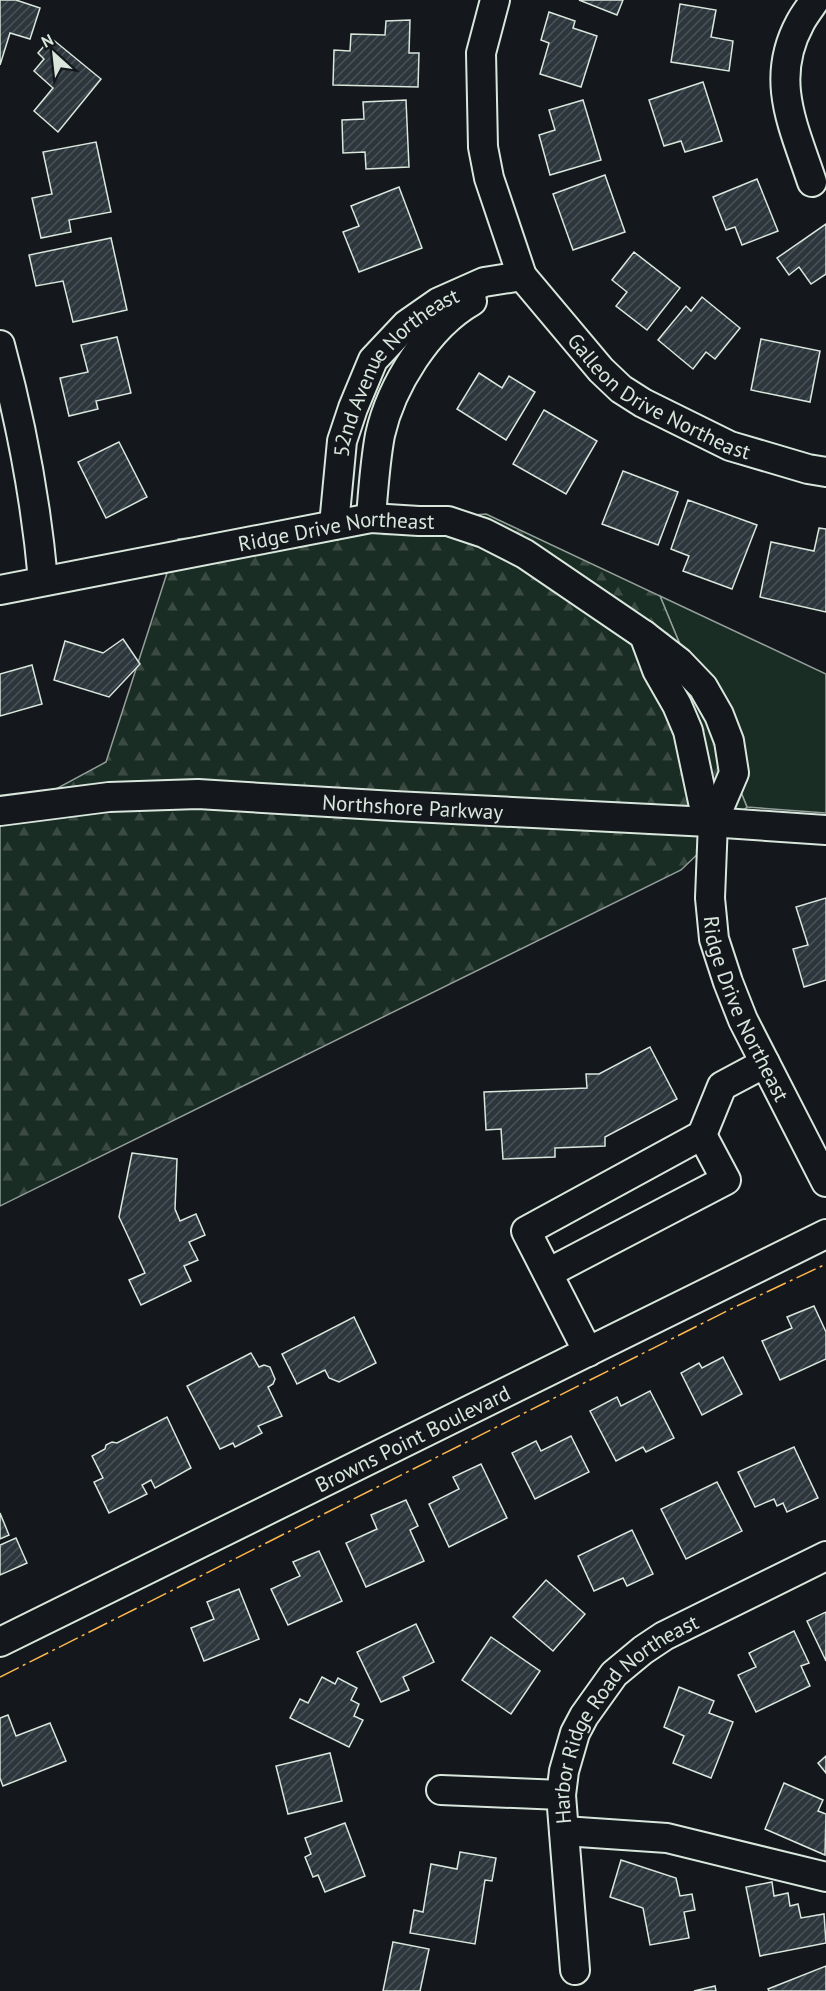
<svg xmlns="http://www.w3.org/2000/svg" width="826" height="1991" font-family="'PT Sans',sans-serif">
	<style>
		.green { fill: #1a2d24; stroke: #939e99; stroke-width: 1.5 }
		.forest { fill: url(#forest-firs); stroke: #939e99; stroke-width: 1.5 }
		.building { fill: url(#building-hatch); stroke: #d8e6dc; stroke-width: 1.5 }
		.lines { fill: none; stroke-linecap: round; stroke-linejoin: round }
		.minor-casing { stroke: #d8e6dc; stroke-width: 32 }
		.minor { stroke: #14181c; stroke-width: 28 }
		.power { stroke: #ffb74d; stroke-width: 1.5; stroke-dasharray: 21 4.5 3 4.5; stroke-linecap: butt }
		.labels { text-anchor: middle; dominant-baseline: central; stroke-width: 4.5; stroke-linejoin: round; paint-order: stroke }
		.street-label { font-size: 21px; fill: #d8e6dc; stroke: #14181c }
	</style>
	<defs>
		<pattern id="forest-firs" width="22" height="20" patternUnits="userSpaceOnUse" patternTransform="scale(1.5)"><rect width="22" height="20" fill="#1a2d24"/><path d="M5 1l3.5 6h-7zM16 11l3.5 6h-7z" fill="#3b4b43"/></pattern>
		<pattern id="building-hatch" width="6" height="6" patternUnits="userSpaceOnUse" patternTransform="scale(1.5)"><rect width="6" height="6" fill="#2c363c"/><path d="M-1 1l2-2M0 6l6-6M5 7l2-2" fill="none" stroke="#4a5358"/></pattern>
	</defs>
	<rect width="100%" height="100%" fill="#14181c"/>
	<polygon class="green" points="660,596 826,674 826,813 747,807"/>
	<polygon class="forest" points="486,514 660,596 747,807 681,870 0,1206 0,819 106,762 178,539"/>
	<g class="building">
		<polygon points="0,0 16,0 40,8 30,39 10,33 0,65"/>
		<polygon points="579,0 623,0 617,15"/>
		<polygon points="680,4 716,10 711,37 733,41 729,71 671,62"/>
		<polygon points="549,12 575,21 573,28 597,36 581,87 540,74 549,43 541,40"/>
		<polygon points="410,20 409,53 419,53 418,87 333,85 334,50 350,51 351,34 385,35 386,21"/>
		<polygon points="51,38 101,79 58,132 34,111 53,88 34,71 44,59 38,53"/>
		<polygon points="703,82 722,141 685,152 681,141 664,146 649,100"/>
		<polygon points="406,100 409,167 366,169 365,152 343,153 342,120 364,119 363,102"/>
		<polygon points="583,100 601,160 550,175 539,135 555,130 549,110"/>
		<polygon points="96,142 111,212 69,220 71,232 41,238 32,198 52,194 43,152"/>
		<polygon points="605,175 625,232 573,250 553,194"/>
		<polygon points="757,179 778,231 742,245 735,227 726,230 713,197"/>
		<polygon points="399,187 422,248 359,272 343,232 359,226 351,206"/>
		<polygon points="826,224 826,274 811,284 799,267 789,275 777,258"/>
		<polygon points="111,238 127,310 73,322 63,281 36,286 29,255"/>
		<polygon points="634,252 680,288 647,330 616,306 627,292 612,280"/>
		<polygon points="702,297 740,328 715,359 706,352 693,369 658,340 686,306 691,311"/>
		<polygon points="117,337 131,393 96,401 98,409 69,416 60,378 88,372 81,345"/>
		<polygon points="761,339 820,351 810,402 751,390"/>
		<polygon points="479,373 502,388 509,376 535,392 506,440 457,409"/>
		<polygon points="544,410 597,441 566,494 513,464"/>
		<polygon points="119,442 147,497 106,518 78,462"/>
		<polygon points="623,471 678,492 658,545 602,524"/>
		<polygon points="688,500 757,525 732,589 683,571 689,556 671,549"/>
		<polygon points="819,528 826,529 826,612 760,597 771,542 814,551"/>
		<polygon points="123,639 140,664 109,697 54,680 65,641 103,653"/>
		<polygon points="32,665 42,704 0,716 0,674"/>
		<polygon points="826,898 826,980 804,987 793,949 808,945 796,907"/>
		<polygon points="650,1047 677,1099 605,1137 605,1146 555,1148 555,1157 503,1159 501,1129 486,1130 484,1092 587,1088 586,1074 599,1074"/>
		<polygon points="132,1153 177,1159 175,1209 180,1221 196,1214 205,1235 189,1242 198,1260 184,1266 191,1281 141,1305 129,1280 145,1273 119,1217"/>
		<polygon points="814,1306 826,1332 826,1359 780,1380 762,1341 792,1328 787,1317"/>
		<polygon points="354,1317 376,1363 339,1382 329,1378 325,1370 297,1384 282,1354"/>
		<polygon points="251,1353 259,1367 264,1365 270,1367 275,1379 273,1384 268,1387 282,1416 258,1426 262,1433 235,1447 233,1443 220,1449 187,1386"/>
		<polygon points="723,1357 742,1394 702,1415 681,1373 699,1363 702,1368"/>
		<polygon points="650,1391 674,1438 646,1452 643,1447 616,1461 590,1411 617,1397 621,1406"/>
		<polygon points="167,1417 191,1468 155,1488 151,1480 142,1485 147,1494 109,1513 94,1482 103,1478 92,1456 105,1449 106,1445 112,1442 117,1443"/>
		<polygon points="571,1436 589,1472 535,1499 512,1453 536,1441 541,1451"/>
		<polygon points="794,1447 818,1498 787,1512 783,1503 777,1506 774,1499 755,1507 738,1472"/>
		<polygon points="481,1464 507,1518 449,1547 429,1504 459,1489 453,1477"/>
		<polygon points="717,1482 742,1531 686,1559 661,1509"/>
		<polygon points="406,1500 418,1526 410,1530 424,1561 366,1587 346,1543 377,1529 371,1515"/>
		<polygon points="0,1513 9,1535 0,1539"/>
		<polygon points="632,1530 653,1574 627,1586 623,1578 594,1591 578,1556"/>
		<polygon points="16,1538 27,1563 0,1575 0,1545"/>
		<polygon points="319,1551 342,1601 288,1625 271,1589 300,1576 293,1562"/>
		<polygon points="546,1580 585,1614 553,1651 513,1617"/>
		<polygon points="239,1589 259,1639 204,1661 191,1628 214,1619 207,1602"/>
		<polygon points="826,1612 826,1661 807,1621"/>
		<polygon points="416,1624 434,1662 403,1677 409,1690 381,1702 357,1652"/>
		<polygon points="794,1631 809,1663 801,1666 810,1686 756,1712 738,1675 756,1667 749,1653"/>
		<polygon points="491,1637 540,1671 511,1714 462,1680"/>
		<polygon points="322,1677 335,1684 338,1678 357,1688 351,1700 359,1704 354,1716 363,1720 349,1747 290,1718 300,1699 308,1703"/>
		<polygon points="679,1687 714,1701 709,1713 733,1722 711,1778 673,1763 684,1736 664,1727"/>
		<polygon points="8,1715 16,1736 50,1723 66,1761 3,1786 0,1778 0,1718"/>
		<polygon points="330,1753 342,1801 288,1814 276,1766"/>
		<polygon points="826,1756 826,1773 818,1763"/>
		<polygon points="784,1783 823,1800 818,1811 826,1814 825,1855 765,1829"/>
		<polygon points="345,1823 365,1876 325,1892 318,1875 313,1877 305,1857 311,1854 305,1838"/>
		<polygon points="460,1852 496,1858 492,1881 485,1880 475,1944 410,1933 414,1910 423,1912 431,1864 457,1869"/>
		<polygon points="621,1860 676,1878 680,1896 692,1894 695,1910 684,1912 689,1938 650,1945 643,1908 610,1897"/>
		<polygon points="772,1882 774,1896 788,1893 790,1906 798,1904 801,1918 824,1914 826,1943 760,1956 746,1887"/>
		<polygon points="393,1942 429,1949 420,1991 383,1991"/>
		<polygon points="826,1966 826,1991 769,1991 768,1989"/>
		<polygon points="715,1986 716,1991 694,1991"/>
	</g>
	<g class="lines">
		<g class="minor-casing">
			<g id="minor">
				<path id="s1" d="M 495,0 L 481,53 L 483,147 L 489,178 L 522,276 L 601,370 L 621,389 L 643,403 L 730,446 L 808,469 L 826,472"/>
				<path d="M 812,182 C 794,127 769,80 800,23 C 804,15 810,8 815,0"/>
				<path d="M 0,345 C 21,422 36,501 43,580"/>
				<path d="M 371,518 C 373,491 375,462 380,435 C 391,386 428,326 472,301"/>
				<path id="s2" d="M 334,525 L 342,441 L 353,408 L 373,360 L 406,325 L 439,302 L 484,282 L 522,276"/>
				<path id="s3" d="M 0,590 L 371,518 L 419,521 L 448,521 L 484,533 L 525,554 L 644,635 L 679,662 L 703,687 L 719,715 L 729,741 L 734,773 L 713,822 L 710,898 L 714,939 L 728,982 L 743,1020 L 826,1182"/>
				<polyline points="644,635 657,670 677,705 688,731 703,802 713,822"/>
				<path id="s4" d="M 0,811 L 109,797 L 198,794 L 394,806 L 709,822 L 826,830"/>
				<polyline points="548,1273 726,1180 702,1135"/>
				<polyline points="588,1352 526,1231 702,1135 722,1086 765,1063"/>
				<path id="s5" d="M 0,1642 L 826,1234"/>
				<polyline points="441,1790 561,1795"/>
				<polyline points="564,1831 667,1838 826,1877"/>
				<path id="s6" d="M 575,1970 L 561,1795 L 564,1771 L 575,1733 L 584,1716 L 614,1674 L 643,1650 L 664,1636 L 826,1556"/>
			</g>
		</g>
		<use href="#minor" class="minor"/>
		<polyline class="power" points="0,1677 737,1306 826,1264"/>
	</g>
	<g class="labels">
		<g class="street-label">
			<text stroke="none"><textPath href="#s2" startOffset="174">52nd Avenue Northeast</textPath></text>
			<text stroke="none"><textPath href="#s1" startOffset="470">Galleon Drive Northeast</textPath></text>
			<text stroke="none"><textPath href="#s3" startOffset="342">Ridge Drive Northeast</textPath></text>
			<text stroke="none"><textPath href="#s4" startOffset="414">Northshore Parkway</textPath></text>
			<text stroke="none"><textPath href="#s3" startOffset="1101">Ridge Drive Northeast</textPath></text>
			<text stroke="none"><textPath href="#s5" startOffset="460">Browns Point Boulevard</textPath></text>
			<text stroke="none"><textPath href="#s6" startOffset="278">Harbor Ridge Road Northeast</textPath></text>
		</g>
	</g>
	<g transform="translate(54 54) rotate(333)" stroke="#14181c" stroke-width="4.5" paint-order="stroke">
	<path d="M0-4.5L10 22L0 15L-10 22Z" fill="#d8e6dc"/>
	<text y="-9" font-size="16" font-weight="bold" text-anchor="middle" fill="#d8e6dc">N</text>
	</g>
</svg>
